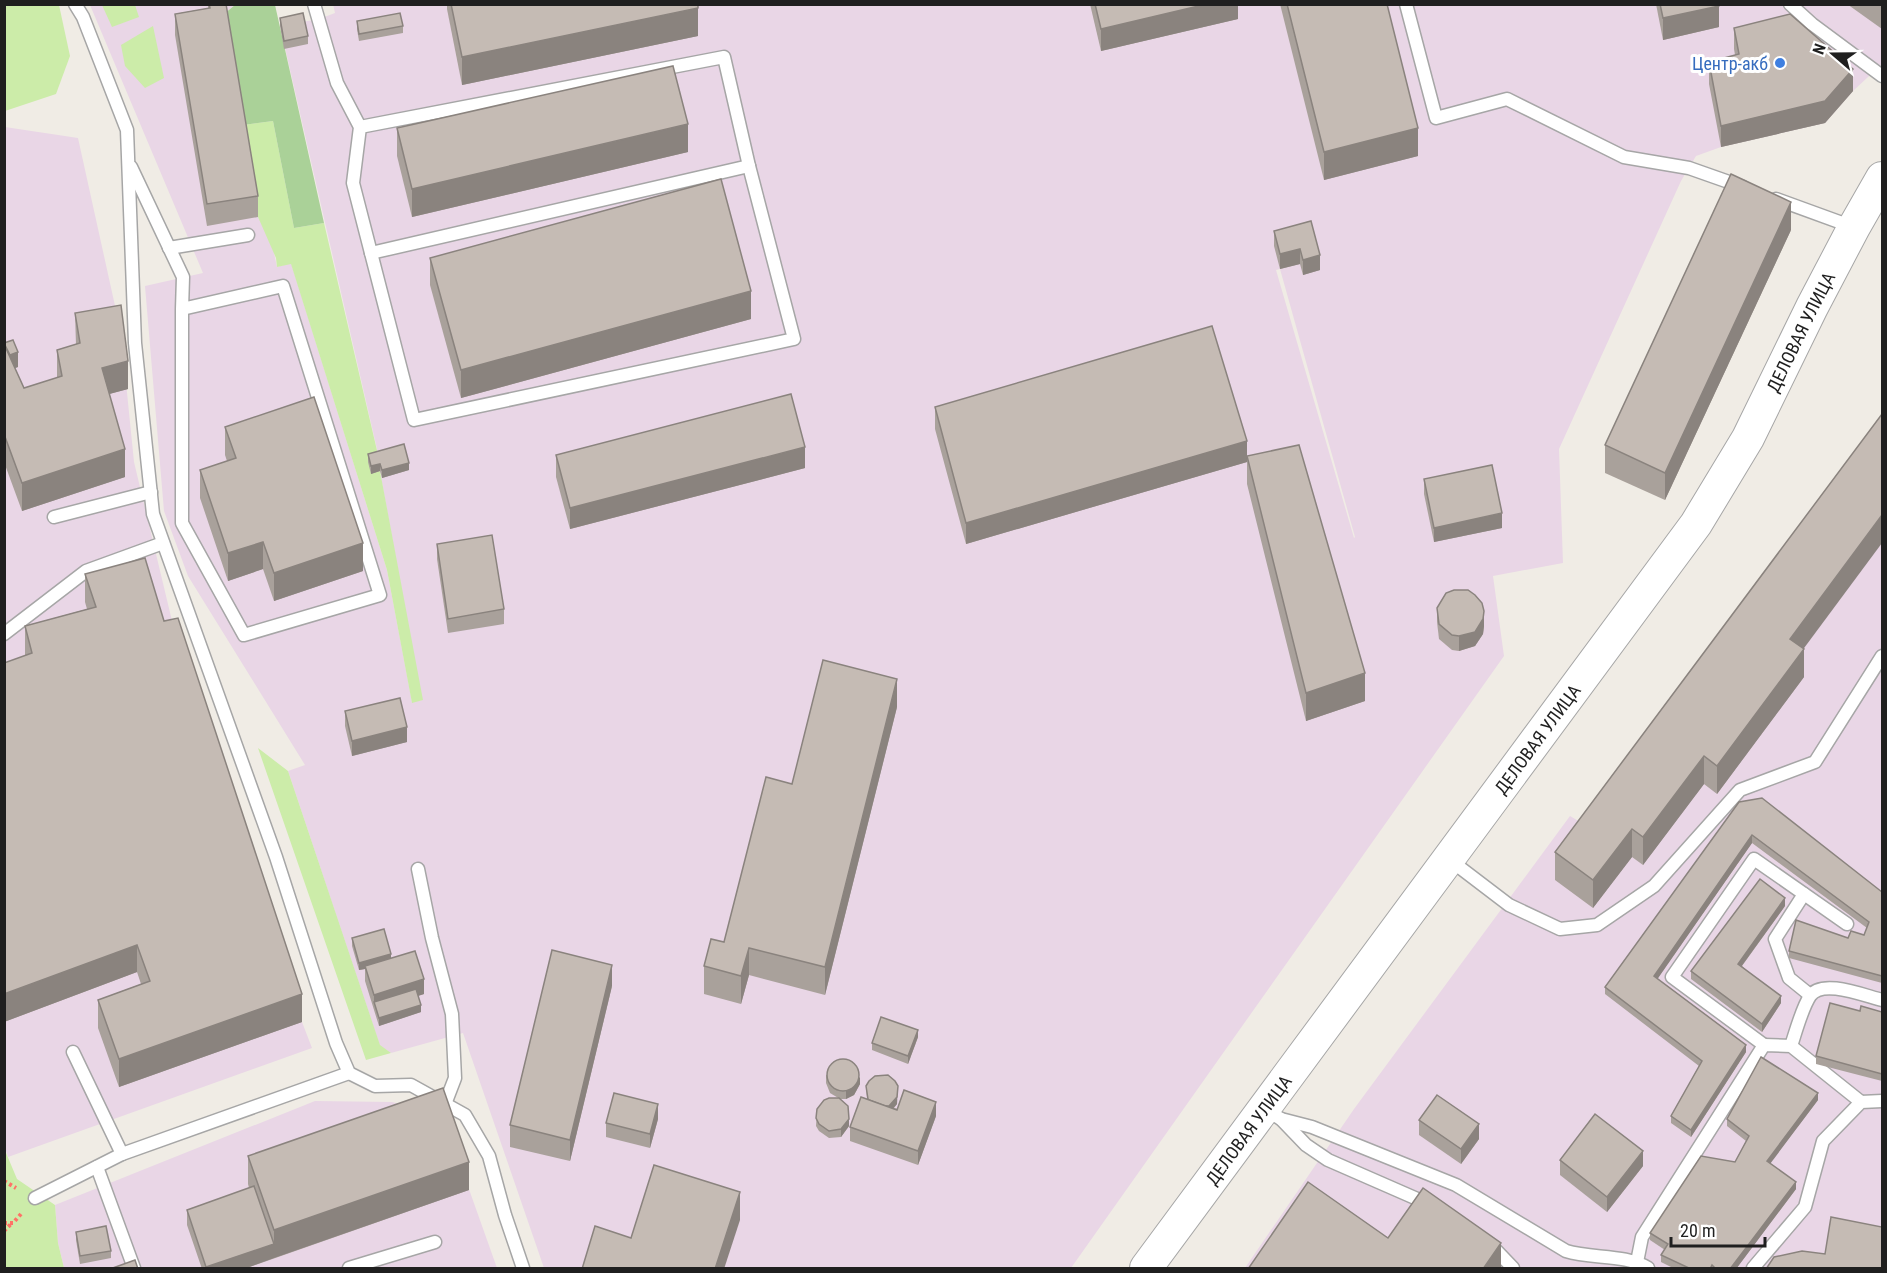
<svg xmlns="http://www.w3.org/2000/svg" width="1887" height="1273" font-family="'Roboto Condensed',sans-serif">
	<style>
		.industrial { fill: #e9d6e6; fill-rule: evenodd }
		.grass { fill: #cceca9 }
		.forest { fill: #aad198 }
		.lines { fill: none; stroke-linecap: round; stroke-linejoin: round }
		.service-casing { stroke: #a6a6a6; stroke-width: 15 }
		.tertiary-casing { stroke: #a6a6a6; stroke-width: 34 }
		.path { stroke: #ff7267; stroke-width: 4; stroke-dasharray: 3 3; stroke-linecap: butt }
		.service { stroke: #fff; stroke-width: 12 }
		.tertiary { stroke: #fff; stroke-width: 32 }
		.wall { fill: #a9a19b }
		.shaded-wall { fill: #8a837e }
		.building { fill: #c5bbb4; stroke: #8a837e; stroke-width: 1.5 }
		.shop-dot { fill: #3f7fe0; stroke: #fff; stroke-width: 2 }
		.labels { text-anchor: middle; dominant-baseline: central; stroke-width: 6; stroke-linejoin: round; paint-order: stroke }
		.shop-label { font-size: 18px; fill: #366cbe; stroke: #fff; text-anchor: end }
		.street-label { font-size: 18px; fill: #1f1f1f; stroke: #fff }
	</style>
	<rect width="100%" height="100%" fill="#f0ece5"/>
	<g class="industrial">
		<path d="M 333,4 L 1882,4 L 1882,64 L 1853,91 L 1825,123 L 1721,147 L 1696,156 L 1681,181 L 1559,449 L 1563,563 L 1493,576 L 1504,656 L 1071,1268 L 544,1268 L 463,1033 L 391,1053 L 380,1046 L 288,771 L 305,765 L 188,576 L 164,511 L 145,286 L 203,273 L 90,5 L 235,5 L 224,14 L 277,267 L 291,263 L 387,570 L 412,702 L 422,700 L 380,472 L 371,474 L 379,458 L 280,26 L 319,19 L 335,13 ZM 1280,269 L 1355,537 L 1354,538 L 1276,270 Z"/>
		<polygon points="5,127 78,138 121,333 134,462 178,646 302,1022 312,1048 8,1157 5,1148"/>
		<polygon points="1882,441 1882,1268 1245,1268 1354,1109 1570,816 1592,829"/>
		<polygon points="315,1101 392,1102 443,1116 497,1268 64,1268 58,1243 55,1205"/>
	</g>
	<g class="grass">
		<polygon points="4,5 59,5 70,56 56,94 5,111"/>
		<polygon points="102,5 135,5 139,17 112,27"/>
		<polygon points="153,26 164,78 145,88 125,66 121,45"/>
		<polygon points="273,121 294,228 324,223 379,459 371,473 380,471 423,700 412,703 387,570 291,264 277,267 276,258 258,217 243,125"/>
		<polygon points="258,748 288,771 380,1045 391,1053 366,1060"/>
		<polygon points="4,1148 17,1179 55,1205 58,1243 64,1268 5,1268"/>
	</g>
	<polygon class="forest" points="235,5 275,5 324,223 294,228 273,121 243,125 224,14"/>
	<g class="lines">
		<g class="service-casing">
			<g id="service">
				<polyline points="75,4 83,17 127,130 135,343 153,514 276,857 336,1043 349,1073 375,1086 411,1085 465,1115 489,1156 505,1215 523,1268"/>
				<polyline points="314,4 337,83 360,127 724,57 749,166 794,339 414,420 353,183 360,127"/>
				<polyline points="1406,4 1436,118 1507,99 1624,157 1689,168 1743,187"/>
				<polyline points="1790,4 1812,24 1882,76"/>
				<polyline points="131,167 183,277 182,309 182,523 244,635 380,595 283,286 182,309"/>
				<polyline points="1776,199 1853,227"/>
				<polyline points="169,248 248,235"/>
				<polyline points="371,253 749,166"/>
				<polyline points="54,517 151,492"/>
				<polyline points="4,634 86,571 163,543"/>
				<polyline points="1450,860 1509,905 1560,929 1597,925 1654,886 1740,790 1815,762 1882,656"/>
				<polyline points="418,869 432,938 452,1014 455,1078 445,1104"/>
				<polyline points="1804,894 1775,939 1789,978 1810,995"/>
				<polyline points="1764,1045 1672,977 1754,859 1847,924"/>
				<path d="M 1791,1046 C 1796,1031 1802,1008 1810,996 C 1822,978 1865,996 1882,1000"/>
				<polyline points="73,1052 122,1154 349,1073"/>
				<path d="M 1264,1109 L 1281,1119 L 1312,1127 L 1456,1185 L 1566,1251 C 1592,1259 1625,1254 1648,1268"/>
				<polyline points="1281,1119 1306,1145 1328,1160 1431,1205"/>
				<polyline points="97,1167 134,1268"/>
				<polyline points="35,1198 122,1154"/>
				<polyline points="1490,1244 1513,1268"/>
				<polyline points="1637,1262 1642,1237 1764,1045 1791,1046 1861,1102"/>
				<polyline points="349,1268 435,1242"/>
				<polyline points="1753,1268 1805,1207 1823,1141 1861,1102 1882,1101"/>
			</g>
		</g>
		<g class="tertiary-casing">
			<g id="tertiary">
				<path id="s1" d="M 1146,1268 L 1696,524 L 1748,438 L 1812,307 L 1854,227 L 1882,178"/>
			</g>
		</g>
		<g class="path">
			<polyline points="4,1181 16,1188"/>
			<polyline points="4,1223 13,1223 21,1214"/>
			<polyline points="4,1231 12,1223"/>
		</g>
		<use href="#service" class="service"/>
		<use href="#tertiary" class="tertiary"/>
	</g>
	<g class="wall">
		<polygon points="208,4 226,4 258,196 258,217 207,226 175,35 175,14 208,8"/>
		<polygon points="447,4 698,4 698,36 462,85 447,9"/>
		<polygon points="1090,4 1238,4 1238,19 1101,51"/>
		<polygon points="1280,4 1387,4 1418,156 1324,180"/>
		<polygon points="1656,4 1719,4 1719,27 1663,40"/>
		<polygon points="1847,4 1882,4 1882,29"/>
		<polygon points="280,18 308,36 308,44 284,49 280,26"/>
		<polygon points="357,21 403,26 403,33 359,41 357,29"/>
		<polygon points="1734,28 1853,91 1825,123 1721,147 1709,84 1709,62 1735,55 1734,49"/>
		<polygon points="397,128 688,152 412,217 397,156"/>
		<polygon points="1311,221 1320,270 1303,275 1300,264 1280,269 1274,246 1274,231"/>
		<polygon points="1791,230 1665,500 1605,473 1605,445"/>
		<polygon points="430,258 751,319 461,398 430,285"/>
		<polygon points="75,313 128,389 109,394 125,477 22,511 4,462 4,343 18,367 15,368 24,388 57,378 57,350 76,345"/>
		<polygon points="935,407 1247,456 1365,701 1306,721 1247,484 1247,462 966,544 935,429"/>
		<polygon points="225,427 363,571 274,601 263,569 228,581 200,498 200,470 227,461 225,455"/>
		<polygon points="368,454 409,470 382,478 380,471 371,474 368,462"/>
		<polygon points="556,455 805,468 570,529 556,477"/>
		<polygon points="1424,479 1502,528 1434,542 1424,494"/>
		<polygon points="437,544 504,609 504,624 448,633 437,559"/>
		<polygon points="85,574 164,621 302,1022 119,1087 98,1028 98,1000 141,984 137,972 4,1022 4,663 25,656 25,626 87,609 85,602"/>
		<polygon points="1437,608 1484,626 1483,634 1475,646 1459,651 1452,650 1439,639 1437,622"/>
		<polygon points="1804,649 1804,677 1717,794 1704,784 1643,865 1632,857 1593,908 1555,880 1555,852"/>
		<polygon points="897,707 825,995 749,975 741,1004 704,994 704,966 724,942 792,784"/>
		<polygon points="345,711 407,742 352,756 345,726"/>
		<polygon points="1739,802 1882,892 1882,983 1789,958 1789,951 1864,935 1867,928 1752,843 1657,979 1746,1052 1691,1137 1671,1123 1671,1116 1699,1066 1605,994 1605,987"/>
		<polygon points="1785,906 1742,966 1781,1003 1762,1032 1691,979 1691,971"/>
		<polygon points="352,938 391,958 424,994 418,996 421,1012 379,1026 365,981 365,969 359,970 352,946"/>
		<polygon points="612,986 570,1161 510,1147 510,1125"/>
		<polygon points="1860,1011 1882,1012 1882,1081 1816,1064 1816,1056"/>
		<polygon points="918,1037 908,1064 872,1050 872,1043"/>
		<polygon points="826,1075 860,1084 854,1095 846,1099 840,1099 830,1093 826,1083"/>
		<polygon points="866,1086 897,1104 894,1108 936,1116 918,1165 850,1141 850,1127 867,1099"/>
		<polygon points="1818,1100 1770,1163 1796,1189 1736,1269 1675,1269 1661,1262 1661,1255 1665,1250 1650,1240 1650,1233 1735,1162 1746,1141 1727,1126 1727,1119"/>
		<polygon points="817,1109 849,1126 841,1137 829,1138 819,1131 816,1126"/>
		<polygon points="658,1119 650,1148 606,1137 606,1123"/>
		<polygon points="1419,1120 1479,1139 1461,1164 1419,1135"/>
		<polygon points="248,1156 469,1190 244,1269 202,1269 187,1225 187,1210 249,1188 248,1184"/>
		<polygon points="1560,1160 1643,1166 1607,1212 1560,1175"/>
		<polygon points="76,1232 111,1251 111,1258 80,1264 76,1240"/>
	</g>
	<g class="shaded-wall">
		<polygon points="1207,4 1238,4 1238,19 1101,51 1101,29"/>
		<polygon points="1719,6 1719,27 1663,40 1663,18"/>
		<polygon points="698,8 698,36 462,85 462,57"/>
		<polygon points="1853,69 1853,91 1825,123 1721,147 1721,126"/>
		<polygon points="688,124 688,152 412,217 412,189"/>
		<polygon points="1418,128 1418,156 1324,180 1324,152"/>
		<polygon points="1791,202 1791,230 1665,500 1665,473"/>
		<polygon points="1300,249 1300,264 1280,269 1280,254"/>
		<polygon points="1320,255 1320,270 1303,275 1303,260"/>
		<polygon points="751,291 751,319 461,398 461,370"/>
		<polygon points="18,352 18,367 4,372 4,357"/>
		<polygon points="128,361 128,389 102,396 102,368"/>
		<polygon points="1247,441 1247,462 966,544 966,523"/>
		<polygon points="805,447 805,468 570,529 570,508"/>
		<polygon points="125,449 125,477 22,511 22,483"/>
		<polygon points="409,463 409,470 382,478 382,470"/>
		<polygon points="380,464 380,471 371,474 371,466"/>
		<polygon points="1502,513 1502,528 1434,542 1434,528"/>
		<polygon points="1882,515 1882,543 1790,667 1790,639"/>
		<polygon points="263,542 263,569 228,581 228,553"/>
		<polygon points="363,543 363,571 274,601 274,573"/>
		<polygon points="1484,611 1484,626 1483,634 1475,646 1459,651 1459,636"/>
		<polygon points="1804,649 1804,677 1717,794 1717,766"/>
		<polygon points="1365,673 1365,701 1306,721 1306,693"/>
		<polygon points="897,679 897,707 825,995 825,967"/>
		<polygon points="407,727 407,742 352,756 352,741"/>
		<polygon points="1704,756 1704,784 1643,865 1643,837"/>
		<polygon points="1632,829 1632,857 1593,908 1593,880"/>
		<polygon points="1752,835 1752,843 1654,984 1654,976"/>
		<polygon points="1785,898 1785,906 1738,971 1738,964"/>
		<polygon points="137,945 137,972 4,1022 4,994"/>
		<polygon points="749,948 749,975 741,1004 741,976"/>
		<polygon points="391,954 391,961 365,966 365,969 359,970 359,963"/>
		<polygon points="612,965 612,986 570,1161 570,1140"/>
		<polygon points="424,979 424,994 376,1009 374,1002 374,995"/>
		<polygon points="302,994 302,1022 119,1087 119,1059"/>
		<polygon points="1781,996 1781,1003 1762,1032 1762,1024"/>
		<polygon points="421,1005 421,1012 379,1026 379,1018"/>
		<polygon points="918,1030 918,1037 908,1064 908,1056"/>
		<polygon points="1746,1045 1746,1052 1691,1137 1691,1130"/>
		<polygon points="860,1077 860,1084 854,1095 846,1099 846,1091"/>
		<polygon points="898,1086 897,1104 889,1113 889,1106"/>
		<polygon points="1818,1093 1818,1100 1767,1168 1767,1161"/>
		<polygon points="936,1102 936,1116 918,1165 918,1151"/>
		<polygon points="658,1104 658,1119 650,1148 650,1134"/>
		<polygon points="849,1119 849,1126 841,1137 841,1129"/>
		<polygon points="1479,1124 1479,1139 1461,1164 1461,1149"/>
		<polygon points="1643,1151 1643,1166 1607,1212 1607,1197"/>
		<polygon points="469,1162 469,1190 274,1258 274,1230"/>
		<polygon points="1796,1182 1796,1189 1736,1269 1730,1269"/>
		<polygon points="740,1192 740,1220 724,1269 715,1269"/>
		<polygon points="1501,1243 1501,1269 1483,1269"/>
		<polygon points="274,1244 274,1258 244,1269 206,1269 206,1267"/>
	</g>
	<g class="building">
		<polygon points="209,4 226,4 258,196 207,204 175,14 210,8"/>
		<polygon points="451,4 698,4 698,8 462,57"/>
		<polygon points="1095,4 1207,4 1101,29"/>
		<polygon points="1287,4 1387,4 1418,128 1324,152"/>
		<polygon points="1660,4 1719,4 1719,6 1663,18"/>
		<polygon points="303,13 308,36 284,41 280,18"/>
		<polygon points="400,13 403,26 359,34 357,21"/>
		<polygon points="1790,14 1853,69 1825,101 1721,126 1709,62 1739,54 1734,28"/>
		<polygon points="673,66 688,124 412,189 397,128"/>
		<polygon points="1731,174 1791,202 1665,473 1605,445"/>
		<polygon points="721,179 751,291 461,370 430,258"/>
		<polygon points="1311,221 1320,255 1303,260 1300,249 1280,254 1274,231"/>
		<polygon points="121,305 128,361 102,368 125,449 22,483 4,434 4,344 24,388 62,376 57,350 80,343 75,313"/>
		<polygon points="1212,326 1247,441 966,523 935,407"/>
		<polygon points="13,340 18,352 10,355 4,343"/>
		<polygon points="791,394 805,447 570,508 556,455"/>
		<polygon points="314,397 363,543 274,573 263,542 228,553 200,470 236,458 225,427"/>
		<polygon points="1882,414 1882,515 1790,639 1804,649 1717,766 1704,756 1643,837 1632,829 1593,880 1555,852"/>
		<polygon points="404,444 409,463 382,470 380,464 371,466 368,454"/>
		<polygon points="1299,445 1365,673 1306,693 1247,456"/>
		<polygon points="1492,465 1502,513 1434,528 1424,479"/>
		<polygon points="492,535 504,609 448,619 437,544"/>
		<polygon points="145,558 164,621 178,618 302,994 119,1059 98,1000 150,981 137,945 4,994 4,663 32,653 25,626 96,607 85,574"/>
		<polygon points="1454,590 1468,590 1475,595 1482,603 1484,611 1483,619 1475,632 1459,636 1452,635 1439,624 1437,608 1446,593"/>
		<polygon points="823,660 897,679 825,967 749,948 741,976 704,966 711,939 724,942 766,777 792,784"/>
		<polygon points="400,698 407,727 352,741 345,711"/>
		<polygon points="1762,798 1882,892 1882,976 1789,951 1796,920 1848,938 1851,931 1864,935 1869,922 1752,835 1654,976 1746,1045 1691,1130 1671,1116 1702,1061 1605,987 1739,802"/>
		<polygon points="1760,879 1785,898 1738,964 1781,996 1762,1024 1691,971"/>
		<polygon points="384,929 391,954 359,963 352,938"/>
		<polygon points="552,950 612,965 570,1140 510,1125"/>
		<polygon points="415,951 424,979 374,995 365,966"/>
		<polygon points="416,989 421,1005 379,1018 374,1002"/>
		<polygon points="1830,1003 1860,1011 1861,1006 1882,1012 1882,1074 1816,1056"/>
		<polygon points="881,1017 918,1030 908,1056 872,1043"/>
		<polygon points="1761,1057 1818,1093 1767,1161 1796,1182 1730,1269 1716,1269 1712,1265 1710,1269 1691,1269 1661,1255 1668,1244 1650,1233 1701,1156 1735,1162 1749,1136 1727,1119"/>
		<circle cx="843" cy="1075" r="16"/>
		<polygon points="888,1075 895,1081 898,1086 897,1097 889,1106 885,1106 869,1100 868,1099 866,1086 869,1081 875,1076"/>
		<polygon points="443,1088 469,1162 274,1230 248,1156"/>
		<polygon points="904,1090 936,1102 918,1151 850,1127 861,1097 897,1110"/>
		<polygon points="614,1093 658,1104 650,1134 606,1123"/>
		<polygon points="1437,1095 1479,1124 1461,1149 1419,1120"/>
		<polygon points="829,1098 839,1098 848,1106 849,1119 841,1129 829,1131 819,1124 816,1118 817,1109 824,1100"/>
		<polygon points="1595,1114 1643,1151 1607,1197 1560,1160"/>
		<polygon points="654,1165 740,1192 715,1269 582,1269 595,1226 631,1238"/>
		<polygon points="1308,1182 1388,1238 1423,1188 1501,1243 1483,1269 1248,1269"/>
		<polygon points="254,1186 274,1244 206,1267 187,1210"/>
		<polygon points="1831,1217 1882,1227 1882,1269 1766,1269 1774,1257 1802,1251 1825,1254"/>
		<polygon points="106,1226 111,1251 80,1256 76,1232"/>
		<polygon points="135,1260 138,1269 110,1269"/>
	</g>
	<circle class="shop-dot" cx="1780" cy="63" r="6"/>
	<g class="labels">
		<g class="shop-label">
			<text x="1768" y="63">Центр-акб</text>
		</g>
		<g class="street-label">
			<text stroke="none"><textPath href="#s1" startOffset="1144">ДЕЛОВАЯ УЛИЦА</textPath></text>
			<text stroke="none"><textPath href="#s1" startOffset="658">ДЕЛОВАЯ УЛИЦА</textPath></text>
			<text stroke="none"><textPath href="#s1" startOffset="172">ДЕЛОВАЯ УЛИЦА</textPath></text>
		</g>
	</g>
	<rect width="1887" height="1273" fill="none" stroke="#1f1f1f" stroke-width="12"/>
	<g transform="translate(1833 54) rotate(290)" stroke="#ffffff" stroke-width="4.5" paint-order="stroke">
	<path d="M0-4.5L10 22L0 15L-10 22Z" fill="#1f1f1f"/>
	<text y="-9" font-size="16" font-weight="bold" text-anchor="middle" fill="#1f1f1f">N</text>
	</g>
	<path d="M1671 1237v9h94v-9" fill="none" stroke="#1f1f1f" stroke-width="3"/>
	<text x="1680" y="1237" font-size="18" fill="#1f1f1f" stroke="#ffffff" stroke-width="4.5" paint-order="stroke">20 m</text>
</svg>
